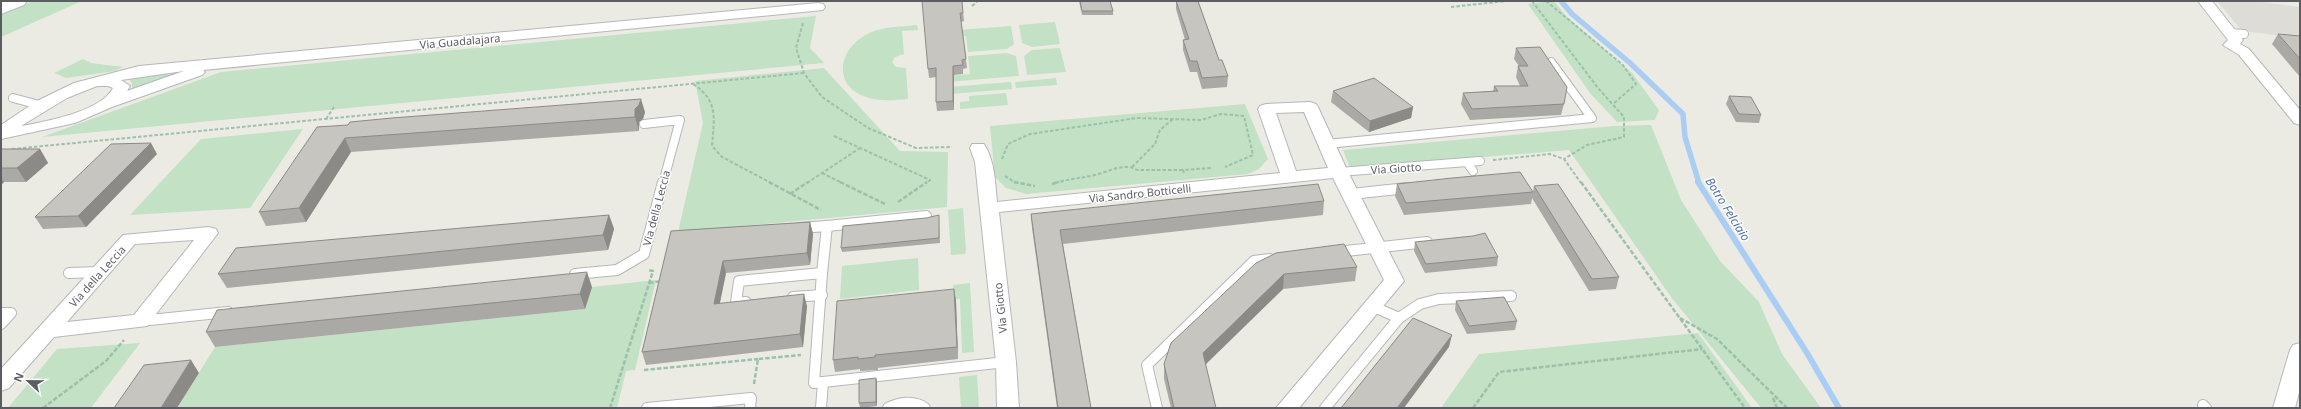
<svg xmlns="http://www.w3.org/2000/svg" width="2301" height="409" font-family="'Noto Sans',sans-serif">
	<style>
		.industrial { fill: #dedcd7 }
		.green { fill: #c2e1c5 }
		.lines { fill: none; stroke-linecap: round; stroke-linejoin: round }
		.stream-far1 { stroke: #aacdf4; stroke-width: 5.5 }
		.stream { stroke: #aacdf4; stroke-width: 6 }
		.lane-far1-casing { stroke: #b5b7bb; stroke-width: 10 }
		.lane-casing { stroke: #b5b7bb; stroke-width: 12 }
		.street-casing { stroke: #b5b7bb; stroke-width: 2 }
		.secondary-casing { stroke: #b6b8bd; stroke-width: 2 }
		.path-far1 { stroke: #9cc1aa; stroke-width: 2; stroke-dasharray: 3.5 2; stroke-linecap: butt }
		.path { stroke: #9cc1aa; stroke-width: 2.5; stroke-dasharray: 4.5 2; stroke-linecap: butt }
		.lane-far1 { stroke: #fff; stroke-width: 8 }
		.lane { stroke: #fff; stroke-width: 10 }
		.street { fill: #fff; fill-rule: evenodd }
		.secondary { fill: #fff; fill-rule: evenodd }
		.wall { fill: #aba9a5 }
		.shaded-wall { fill: #8b8a86 }
		.building { fill: #c7c5c0; stroke: #8b8a86 }
		.labels { text-anchor: middle; dominant-baseline: central; stroke-width: 3; stroke-linejoin: round; paint-order: stroke }
		.street-label { font-size: 11px; fill: #5b5d62; stroke: #fff }
		.water-label { font-size: 12px; font-style: italic; fill: #4e73ac; stroke: #fff }
	</style>
	<rect width="100%" height="100%" fill="#ecebe3"/>
	<polygon class="industrial" points="2217,1 2253,1 2300,7 2300,38 2242,31"/>
	<g class="green">
		<polygon points="33,1 82,1 1,37 1,15"/>
		<polygon points="1554,1 1566,16 1632,73 1659,110 1655,120 1617,122 1590,93 1528,4"/>
		<polygon points="816,16 810,48 824,63 42,137 221,72"/>
		<polygon points="1055,22 1060,44 1032,47 1022,43 1019,25"/>
		<path d="M 917,25 L 918,30 L 902,31 L 904,54 L 895,57 L 892,62 L 896,67 L 906,68 L 908,99 C 893,100 880,102 866,97 C 833,86 838,51 864,36 C 880,26 899,27 917,25 Z"/>
		<polygon points="1011,26 1014,44 1007,49 968,52 966,36 945,38 945,31"/>
		<polygon points="1060,48 1066,72 1027,75 1024,56 1032,50"/>
		<polygon points="1007,53 1016,56 1019,76 948,82 948,76 970,74 968,56"/>
		<polygon points="83,59 91,63 123,67 115,71 66,78 54,73"/>
		<path d="M 196,67 L 132,90 C 133,80 130,79 121,75 Z"/>
		<polygon points="824,68 900,151 948,152 947,207 678,232 703,123 695,81"/>
		<polygon points="1056,78 1057,85 1016,88 1015,82"/>
		<polygon points="1011,82 1012,89 938,95 937,88"/>
		<polygon points="1006,93 1008,105 960,109 960,102 969,101 969,96"/>
		<polygon points="1245,104 1268,159 1259,169 1248,174 1026,194 1006,188 995,177 990,126"/>
		<polygon points="1651,125 1681,200 1720,261 1759,302 1782,354 1821,408 1761,408 1671,297 1569,150 1350,168 1343,150 1614,126"/>
		<polygon points="303,129 250,208 130,215 201,139"/>
		<polygon points="963,208 966,251 965,254 951,255 948,210"/>
		<polygon points="918,258 919,290 840,299 842,266"/>
		<polygon points="656,280 635,370 626,371 617,408 177,408 215,347 585,309 592,287"/>
		<polygon points="970,283 974,352 962,353 960,299 954,299 953,285"/>
		<polygon points="1698,333 1752,408 1441,408 1479,354"/>
		<polygon points="140,343 91,408 8,408 57,349"/>
		<polygon points="977,375 979,408 961,408 959,377"/>
	</g>
	<g class="lines">
		<polyline class="stream-far1" points="1561,1 1572,14 1630,63 1683,114 1685,137 1699,183"/>
		<polyline class="stream" points="1698,182 1807,353 1839,408"/>
		<g class="lane-far1-casing">
			<g id="lane-far1">
				<polyline points="2230,33 2244,34"/>
				<polyline points="13,98 43,106"/>
				<polyline points="644,124 680,120 663,183"/>
				<polyline points="1327,144 1592,118 1551,62"/>
				<polyline points="1467,162 1480,161"/>
				<polyline points="1339,172 1467,162 1473,171"/>
			</g>
		</g>
		<g class="lane-casing">
			<g id="lane">
				<polyline points="1351,194 1407,188"/>
				<polyline points="827,226 926,216"/>
				<polyline points="800,228 827,226 822,273"/>
				<polyline points="1337,252 1427,242"/>
				<polyline points="69,273 101,272"/>
				<polyline points="575,274 617,270 644,254 663,182"/>
				<polyline points="793,297 822,295"/>
				<polyline points="746,302 736,303 739,281 822,273 814,383 1006,362"/>
				<polyline points="1,313 11,313 1,324"/>
				<polyline points="1399,318 1420,304 1439,299 1511,296"/>
				<polyline points="140,321 228,312"/>
				<polyline points="2203,405 2206,408"/>
				<polyline points="647,408 751,398 750,408"/>
				<polyline points="821,408 823,382"/>
				<path d="M 888,408 C 899,402 915,400 925,408"/>
				<polyline points="1157,408 1147,365 1254,261 1270,259"/>
				<polyline points="1325,408 1399,318 1374,307"/>
			</g>
		</g>
		<g class="street-casing">
			<g id="street">
				<polygon points="2198,1 2212,1 2243,40 2240,44 2249,49 2300,110 2300,125 2294,123 2239,55 2223,45 2228,40"/>
				<path d="M 818,3 L 823,4 L 825,7 L 823,10 L 203,70 L 205,72 L 202,75 L 112,107 L 75,123 L 1,139 L 1,125 L 37,101 L 74,83 L 139,66 ZM 184,71 L 127,91 L 130,86 L 121,80 ZM 97,86 L 108,86 L 113,88 C 102,111 45,122 21,126 L 67,98 Z"/>
				<path d="M 1310,102 L 1316,104 L 1318,107 L 1348,172 L 1404,281 L 1299,408 L 1276,408 L 1384,280 L 1333,178 L 999,212 L 1016,362 L 1019,408 L 997,408 L 996,362 L 975,162 L 970,148 L 972,144 L 984,144 C 995,161 995,182 997,202 L 1280,173 L 1258,109 L 1260,106 L 1266,104 ZM 1304,112 L 1328,168 L 1296,171 L 1276,113 Z"/>
				<path d="M 209,227 L 216,229 L 218,233 L 147,326 L 54,337 L 9,388 L 1,391 L 1,369 L 123,235 ZM 194,240 L 134,315 L 67,322 L 135,244 Z"/>
				<polygon points="2300,343 2300,389 2295,408 2273,408 2290,350 2293,345"/>
			</g>
		</g>
		<g class="secondary-casing">
			<polygon id="secondary" points="4,1 27,1 24,5 1,14 1,2"/>
		</g>
		<g class="path-far1">
			<polyline points="1532,1 1598,88 1624,117 1624,137 1587,145 1564,159"/>
			<polyline points="1546,1 1623,65 1636,84 1613,104"/>
			<polyline points="972,6 978,1"/>
			<polyline points="1451,7 1506,1"/>
			<polyline points="803,23 796,48 804,73 822,97 868,128 916,148 952,147"/>
			<path d="M 693,84 C 719,101 714,118 712,146 L 722,157 L 771,183"/>
			<polyline points="326,119 334,107"/>
			<polyline points="834,136 930,180 926,183"/>
			<polyline points="12,149 804,73"/>
			<polyline points="1002,159 1008,144 1030,134 1137,118 1201,120 1221,114 1244,116 1253,155 1225,167"/>
			<polyline points="1493,160 1550,154 1564,159 1581,183"/>
			<polyline points="1132,167 1155,144 1160,130 1173,119"/>
			<polyline points="822,173 842,183"/>
			<polyline points="1184,173 1183,170 1212,168"/>
			<polyline points="1005,176 1016,183"/>
			<polyline points="807,183 860,148"/>
			<path d="M 1055,183 C 1069,179 1081,178 1095,175 C 1108,172 1124,162 1137,170 L 1183,170"/>
		</g>
		<g class="path">
			<polyline points="769,182 821,210"/>
			<polyline points="840,182 885,204"/>
			<polyline points="1014,182 1035,186"/>
			<polyline points="1581,182 1745,408"/>
			<polyline points="1052,184 1059,182"/>
			<polyline points="790,194 808,182"/>
			<polyline points="898,202 927,182"/>
			<polyline points="649,283 662,281"/>
			<polyline points="1680,318 1717,339 1787,408"/>
			<polyline points="644,370 758,359"/>
			<polyline points="754,384 758,359 801,355"/>
			<polyline points="1773,398 1777,408"/>
			<polyline points="43,408 106,361 124,340"/>
			<polyline points="610,408 653,271 648,270"/>
			<polyline points="1473,408 1499,372 1702,349"/>
		</g>
		<use href="#lane-far1" class="lane-far1"/>
		<use href="#lane" class="lane"/>
		<use href="#street" class="street"/>
		<use href="#secondary" class="secondary"/>
	</g>
	<g class="wall">
		<polygon points="962,1 964,21 961,22 967,68 963,69 963,74 954,75 954,110 937,111 936,102 936,77 929,78 928,69"/>
		<polygon points="1079,1 1110,1 1113,11 1113,15 1082,15"/>
		<polygon points="1176,1 1198,1 1219,60 1228,76 1227,87 1202,89 1197,72 1190,72 1183,50 1183,40 1185,40 1176,9"/>
		<polygon points="2278,34 2300,36 2300,77 2272,44"/>
		<polygon points="1516,48 1564,104 1561,115 1470,120 1461,104 1463,93 1493,91 1494,86 1520,86 1516,77 1518,66 1519,66 1514,59"/>
		<polygon points="1333,91 1413,107 1411,118 1369,132 1331,102"/>
		<polygon points="1729,96 1761,115 1759,123 1736,122 1726,104"/>
		<polygon points="645,112 643,119 639,122 639,131 351,152 306,222 266,226 259,212 348,125"/>
		<polygon points="1,149 40,149 48,163 26,182 4,182 1,185"/>
		<polygon points="157,154 86,227 43,229 35,217"/>
		<polygon points="1397,184 1533,192 1534,186 1619,277 1616,289 1589,291 1532,198 1531,204 1404,215 1395,196"/>
		<polygon points="1324,201 1323,215 1063,244 1091,408 1057,408 1032,228 1031,214"/>
		<polygon points="609,215 614,229 608,250 227,288 218,274"/>
		<polygon points="926,218 939,219 940,243 842,252 841,248"/>
		<polygon points="810,222 813,234 810,265 726,273 720,303 807,306 803,347 646,365 642,352 671,231"/>
		<polygon points="1415,242 1498,257 1497,266 1425,273 1414,251"/>
		<polygon points="1276,253 1357,267 1355,281 1283,289 1205,364 1216,408 1171,408 1164,379 1164,364"/>
		<polygon points="592,287 585,309 215,347 206,332"/>
		<polygon points="954,289 956,301 958,359 878,368 878,370 860,371 860,369 835,372 833,360"/>
		<polygon points="1456,301 1517,321 1515,330 1467,334 1455,310"/>
		<polygon points="876,378 877,383 877,406 860,408 859,403"/>
	</g>
	<g class="shaded-wall">
		<polygon points="953,66 954,75 954,110 953,101"/>
		<polygon points="641,99 645,112 643,119 639,122 639,131 635,117 635,109"/>
		<polygon points="1413,107 1411,118 1369,132 1370,121"/>
		<polygon points="345,138 351,152 306,222 299,208"/>
		<polygon points="151,143 157,154 86,227 78,216"/>
		<polygon points="40,149 48,163 26,182 17,168"/>
		<polygon points="1,178 4,182 1,185"/>
		<polygon points="609,215 614,229 608,250 603,235"/>
		<polygon points="810,222 813,234 810,265 807,253"/>
		<polygon points="723,261 726,273 717,316 714,304"/>
		<polygon points="587,272 592,287 585,309 580,294"/>
		<polygon points="1284,274 1283,289 1202,368 1203,353"/>
		<polygon points="954,289 956,301 958,359 957,347"/>
		<polygon points="804,294 807,306 803,347 800,334"/>
		<polygon points="1452,335 1449,347 1404,408 1397,408"/>
		<polygon points="191,360 199,373 177,408 161,408"/>
		<polygon points="876,378 877,383 877,406 876,402"/>
	</g>
	<g class="building">
		<polygon points="922,1 962,1 963,13 960,13 966,59 962,60 963,65 953,66 953,101 936,102 936,68 928,69"/>
		<polygon points="1080,1 1110,1 1113,11 1082,11"/>
		<polygon points="1176,1 1198,1 1219,60 1222,60 1228,76 1202,78 1197,61 1190,61 1183,40 1189,39"/>
		<polygon points="2278,34 2300,36 2300,59"/>
		<polygon points="1540,47 1567,87 1564,104 1472,109 1463,93 1498,91 1494,86 1528,86 1518,66 1528,66 1516,48"/>
		<polygon points="1374,78 1413,107 1370,121 1333,91"/>
		<polygon points="1729,96 1751,97 1761,115 1739,114"/>
		<polygon points="641,99 639,105 635,109 635,117 345,138 299,208 259,212 317,127 348,125 350,122 392,118"/>
		<polygon points="151,143 78,216 35,217 111,144"/>
		<polygon points="1,149 40,149 17,168 1,168"/>
		<polygon points="1520,172 1533,192 1406,203 1397,184 1452,178"/>
		<polygon points="1318,184 1324,201 1060,230 1091,408 1058,408 1031,214"/>
		<polygon points="1558,184 1619,277 1592,279 1534,186"/>
		<polygon points="609,215 603,235 218,274 236,248"/>
		<polygon points="939,215 939,238 841,248 843,226 926,218"/>
		<polygon points="810,222 807,253 723,261 714,304 804,294 800,334 642,352 671,231"/>
		<polygon points="1485,233 1498,257 1426,264 1415,242 1473,236"/>
		<polygon points="1344,244 1357,267 1284,274 1203,353 1216,408 1174,408 1164,364 1171,343 1256,263 1276,253"/>
		<polygon points="587,272 580,294 206,332 217,310"/>
		<polygon points="954,289 957,347 875,355 875,357 858,359 858,357 833,360 837,301"/>
		<polygon points="1504,297 1517,321 1469,326 1456,301"/>
		<polygon points="1413,318 1452,335 1397,408 1341,408"/>
		<polygon points="191,360 161,408 114,408 144,365"/>
		<polygon points="876,378 876,402 859,403 859,380"/>
	</g>
	<g class="labels">
		<g class="street-label">
			<text transform="translate(460 41) rotate(-5)">Via Guadalajara</text>
			<text transform="translate(1396 168) rotate(-4)">Via Giotto</text>
			<text transform="translate(1140 193) rotate(-6)">Via Sandro Botticelli</text>
			<text transform="translate(656 208) rotate(-75)">Via della Leccia</text>
			<text transform="translate(97 276) rotate(-48)">Via della Leccia</text>
			<text transform="translate(1000 308) rotate(-96)">Via Giotto</text>
		</g>
		<g class="water-label">
			<text transform="translate(1728 209) rotate(58)">Botro Felciaio</text>
		</g>
	</g>
	<rect width="2301" height="409" fill="none" stroke="#5b5d62" stroke-width="4"/>
	<g transform="translate(28 381) rotate(292)" stroke="#ffffff" stroke-width="3" paint-order="stroke">
	<path d="M0-3L7 15L0 10L-7 15Z" fill="#5b5d62"/>
	<text y="-6" font-size="11" font-weight="bold" text-anchor="middle" fill="#5b5d62">N</text>
	</g>
</svg>
